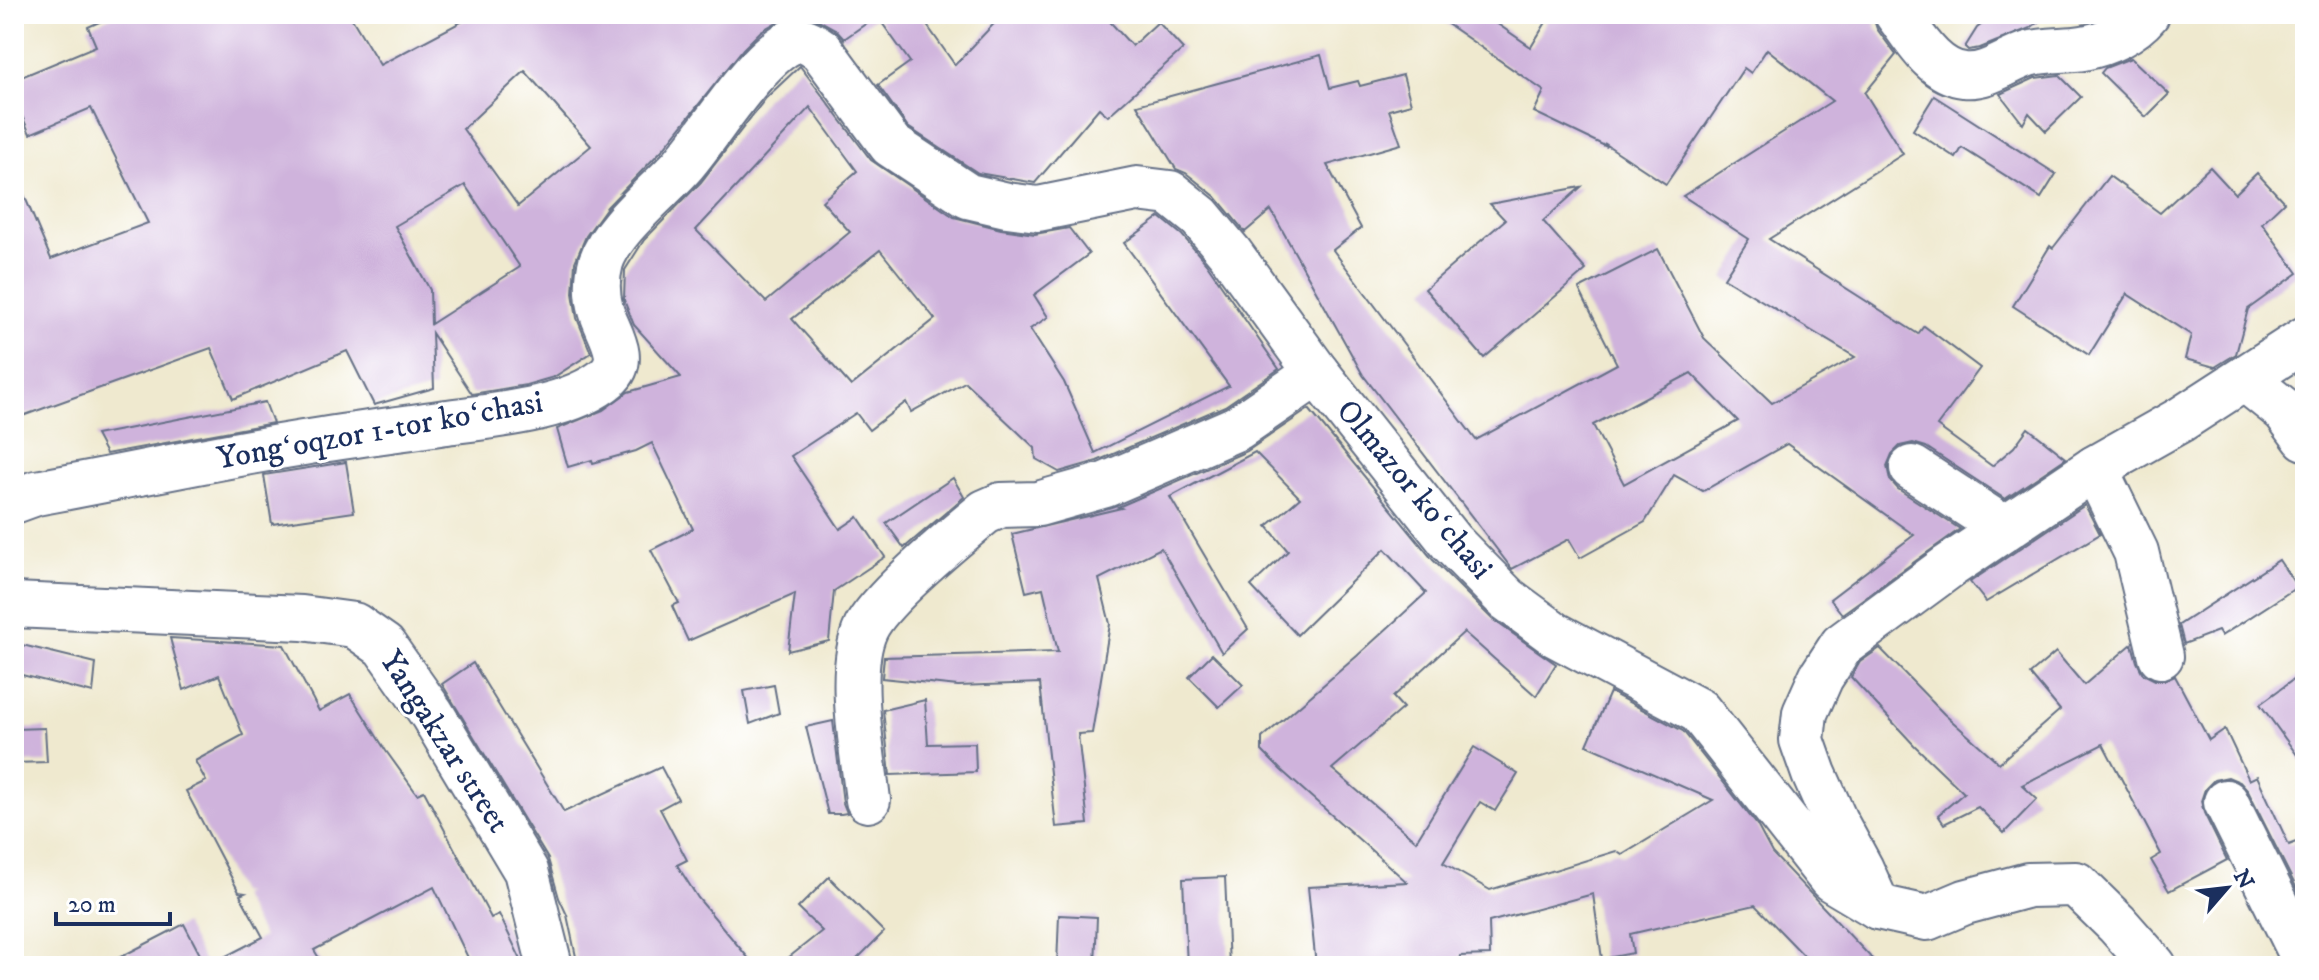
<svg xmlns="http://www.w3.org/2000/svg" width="2319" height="980" font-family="'IM FELL DW Pica',serif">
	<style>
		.building { fill: #cfb3dc; fill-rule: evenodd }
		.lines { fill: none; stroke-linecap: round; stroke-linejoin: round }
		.minor-casing { stroke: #657086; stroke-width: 48 }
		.minor { stroke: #fff; stroke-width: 44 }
		.labels { text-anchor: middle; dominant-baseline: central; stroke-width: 6; stroke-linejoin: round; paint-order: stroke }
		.street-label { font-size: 32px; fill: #1b2f5e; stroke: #fff }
	</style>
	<rect width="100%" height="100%" fill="#fff"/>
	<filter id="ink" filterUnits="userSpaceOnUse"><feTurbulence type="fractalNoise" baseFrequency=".0125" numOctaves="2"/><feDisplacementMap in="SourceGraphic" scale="16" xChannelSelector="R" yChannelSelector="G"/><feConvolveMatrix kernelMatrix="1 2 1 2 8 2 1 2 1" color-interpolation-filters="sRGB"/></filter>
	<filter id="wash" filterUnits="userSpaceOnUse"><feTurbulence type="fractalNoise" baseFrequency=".006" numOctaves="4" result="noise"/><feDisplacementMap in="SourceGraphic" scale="32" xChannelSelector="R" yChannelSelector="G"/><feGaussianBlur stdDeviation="1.8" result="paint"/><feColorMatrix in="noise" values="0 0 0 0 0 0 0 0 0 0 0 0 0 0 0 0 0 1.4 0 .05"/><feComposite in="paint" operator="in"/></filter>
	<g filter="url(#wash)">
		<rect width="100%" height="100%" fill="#efe9cf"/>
		<g id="blocks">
			<g class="building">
				<path d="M 117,14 L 349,14 L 380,65 L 476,14 L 919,14 L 955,65 L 1003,14 L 1103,14 L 1132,46 L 1158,22 L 1183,49 L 1108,116 L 1099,108 L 1035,183 L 978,173 L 908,127 L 878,85 L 910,62 L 877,16 L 844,39 L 835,29 L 815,18 L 799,15 L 784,18 L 761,31 L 743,49 L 663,149 L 607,207 L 586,236 L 575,262 L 573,293 L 577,318 L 591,353 L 554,377 L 526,385 L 472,394 L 432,333 L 434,388 L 374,405 L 347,351 L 233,399 L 211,348 L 14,419 L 14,171 L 51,259 L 148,223 L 91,108 L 30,134 L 14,98 L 14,80 L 96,46 L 88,27 ZM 525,71 L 591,146 L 518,206 L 463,129 ZM 465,185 L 520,267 L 431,324 L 430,290 L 395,226 Z"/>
				<path d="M 1433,14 L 1483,14 L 1531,47 L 1551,14 L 1872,14 L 1877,29 L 1896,55 L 1865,93 L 1903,154 L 1769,239 L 1918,334 L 1924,326 L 1980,368 L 1937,426 L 1992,466 L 2014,447 L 2028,428 L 2066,458 L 2005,499 L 1926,447 L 1913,443 L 1900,446 L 1892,454 L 1887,466 L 1890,480 L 1898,489 L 1960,529 L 1842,614 L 1830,599 L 1914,535 L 1787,444 L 1703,491 L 1674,475 L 1645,522 L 1580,558 L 1569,539 L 1512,569 L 1363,375 L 1271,210 L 1245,232 L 1216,197 L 1186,173 L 1176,169 L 1137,105 L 1321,55 L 1330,88 L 1358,81 L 1360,86 L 1403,75 L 1411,104 L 1389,110 L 1401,144 L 1327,165 L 1361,228 L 1333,250 L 1476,440 L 1617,364 L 1579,289 L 1658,249 L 1704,338 L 1772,403 L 1855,357 L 1724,278 L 1749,239 L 1683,196 L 1832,101 L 1767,49 L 1751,73 L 1744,68 L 1666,184 L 1604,143 L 1607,147 L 1534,112 L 1544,91 ZM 1691,373 L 1738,421 L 1624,484 L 1593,425 Z"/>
				<polygon points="1995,14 2049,14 2030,28 1980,48 1968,50 1965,47 1977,28"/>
				<polygon points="2131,58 2169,94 2146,117 2101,73 2105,68"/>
				<path d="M 800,66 L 871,160 L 954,217 L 1001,229 L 1035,234 L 1069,228 L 1089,254 L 1034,295 L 1048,317 L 1030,329 L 1064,382 L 1095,453 L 1229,386 L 1124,243 L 1160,217 L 1182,235 L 1206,263 L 1279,369 L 1225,406 L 1097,461 L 1059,472 L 1036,459 L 1035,448 L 965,382 L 911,412 L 906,402 L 869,430 L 856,413 L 791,456 L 840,529 L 858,517 L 885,557 L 834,591 L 829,641 L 788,651 L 795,594 L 688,641 L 672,606 L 679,603 L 651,550 L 693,529 L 652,443 L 636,451 L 593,463 L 592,460 L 568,467 L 557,429 L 603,410 L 628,392 L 681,377 L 634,325 L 624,300 L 625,270 L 644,240 L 701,182 L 766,98 ZM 810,107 L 857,171 L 822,201 L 850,232 L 766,302 L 696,230 ZM 880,250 L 935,319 L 851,386 L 792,319 Z"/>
				<polygon points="2059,75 2081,97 2046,131 2029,113 2023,124 2000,94 2035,78"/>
				<polygon points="1934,96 2056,174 2041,198 1962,148 1956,158 1913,130"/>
				<polygon points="2210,167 2235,194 2257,173 2284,202 2262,223 2298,273 2248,309 2236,354 2215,367 2185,359 2191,335 2127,294 2089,355 2013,306 2050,246 2053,248 2109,176 2160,213"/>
				<polygon points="1581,187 1543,221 1586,270 1484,358 1425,289 1505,220 1490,204"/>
				<polygon points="265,402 273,423 106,454 96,435"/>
				<polygon points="1309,409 1433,560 1492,619 1556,664 1536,696 1464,632 1393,697 1403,708 1332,769 1416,841 1474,747 1518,774 1495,811 1480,802 1443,863 1490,890 1616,851 1622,855 1713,800 1587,745 1610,692 1683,731 1757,825 1772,853 1879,966 1814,966 1755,905 1630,934 1633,953 1602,959 1593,894 1489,922 1490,955 1460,956 1460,966 1316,966 1308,887 1407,882 1281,770 1262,751 1262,738 1357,656 1426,593 1385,549 1297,635 1251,586 1288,551 1267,526 1300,498 1255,452 1170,497 1248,629 1222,653 1161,548 1099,579 1110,624 1092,733 1078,734 1088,824 1056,827 1040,683 958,686 882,678 884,657 1058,652 1043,588 1026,592 1012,534 1121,508 1118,507 1247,451"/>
				<polygon points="346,462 354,512 272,524 264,475"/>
				<polygon points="953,478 964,497 904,548 886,523"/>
				<polygon points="2085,505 2100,534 1986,602 1970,582"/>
				<polygon points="2279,560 2297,587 2221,636 2218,631 2184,644 2179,625"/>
				<polygon points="170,638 284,645 319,711 350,694 386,751 417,794 424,791 491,918 499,914 524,966 472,966 434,887 314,950 324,966 207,966 263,937 240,895 245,893 239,892 186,791 206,781 195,761 243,735 219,675 184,690"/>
				<polygon points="14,643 96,663 93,693 14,673"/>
				<polygon points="2132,644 2137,662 2143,674 2155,680 2166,680 2175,676 2209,740 2225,729 2249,780 2257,776 2289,845 2305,839 2305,905 2248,791 2240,782 2228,777 2214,780 2205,789 2201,801 2204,813 2227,860 2169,891 2151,860 2161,854 2103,744 2022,785 2037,799 2004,833 1978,807 1944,824 1938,815 1964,793 1914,745 1851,677 1860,662 1880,648 1944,714 1999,763 2060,710 2030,674 2056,652 2084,685"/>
				<polygon points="1212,654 1243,685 1219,707 1189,677"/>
				<polygon points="473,663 564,812 661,767 678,799 660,809 687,860 677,865 698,898 755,966 578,966 567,915 559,898 548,859 442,684"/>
				<polygon points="2305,671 2305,766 2260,704"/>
				<polygon points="774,685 779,713 750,724 744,691"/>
				<polygon points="925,700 928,744 975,743 976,772 890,775 883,710"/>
				<polygon points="833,721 843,803 847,813 841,814 828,814 806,727"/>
				<polygon points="45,728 47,762 14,763 14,729"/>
				<polygon points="829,877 884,932 850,966 778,966 822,931 798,908"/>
				<polygon points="1225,877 1229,966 1187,966 1183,879"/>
				<polygon points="1059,915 1097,917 1095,966 1057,966"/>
				<polygon points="184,924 206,966 103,966 169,932"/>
			</g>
		</g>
	</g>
	<g filter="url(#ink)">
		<use href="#blocks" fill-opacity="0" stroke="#657086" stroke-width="2"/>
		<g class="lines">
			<g class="minor-casing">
				<g id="minor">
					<path d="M 1897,14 C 1914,36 1933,72 1964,75 C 1986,78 2007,61 2028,54 C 2045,49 2065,51 2083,48 C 2106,44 2132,32 2147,14"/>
					<polyline points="2246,380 2285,411 2305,438"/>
					<polyline points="1912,468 2004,528"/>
					<polyline points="2095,468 2136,552 2161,656"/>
					<path d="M 14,501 L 36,493 C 125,477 214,457 303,443 C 351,435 399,429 447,422 C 493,416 572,409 608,377 C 629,358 607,332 601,310 C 597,295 597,277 601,262 C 612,228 658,193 682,166 C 710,134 754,61 789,43 C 802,36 810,43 821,50 L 891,145 L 968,196 L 1007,205 L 1038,209 L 1137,189 L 1170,193 L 1200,217 L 1230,253 L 1317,373"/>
					<polyline points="14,605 302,618 354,625 384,646 432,714 526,871 550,966"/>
					<path d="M 868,800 C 863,754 846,669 866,628 C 881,598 957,535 985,512 L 1001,505 L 1038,504 L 1105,485 L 1237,428 L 1317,373 L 1451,542 L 1507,599 L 1556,635 L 1699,711 L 1831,879 L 1878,907 L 1927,918 L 1965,902 L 2028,885 L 2076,884 L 2117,924 L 2154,966"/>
					<polyline points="2226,802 2305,961"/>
					<polyline points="1878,907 1861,869 1835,821 1814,774 1802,740 1805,713 1821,677 1842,645 1948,567 2095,468 2180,420 2305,339"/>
				</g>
			</g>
			<use href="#minor" class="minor"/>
		</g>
	</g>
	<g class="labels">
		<g class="street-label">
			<text transform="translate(380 431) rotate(-10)">Yongʻoqzor 1-tor koʻchasi</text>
			<text transform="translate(1414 490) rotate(50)">Olmazor koʻchasi</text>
			<text transform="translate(444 742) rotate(57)">Yangakzar street</text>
		</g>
	</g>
	<rect width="2319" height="980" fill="none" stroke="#fff" stroke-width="48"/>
	<g transform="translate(2227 888) rotate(62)" stroke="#ffffff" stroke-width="6" paint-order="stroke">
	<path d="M0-6L14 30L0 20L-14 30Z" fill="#1b2f5e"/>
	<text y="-12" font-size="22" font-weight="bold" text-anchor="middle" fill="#1b2f5e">N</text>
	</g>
	<path d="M56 912v12h114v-12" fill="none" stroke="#1b2f5e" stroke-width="4"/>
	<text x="68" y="912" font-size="24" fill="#1b2f5e" stroke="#ffffff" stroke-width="6" paint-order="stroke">20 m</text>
</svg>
